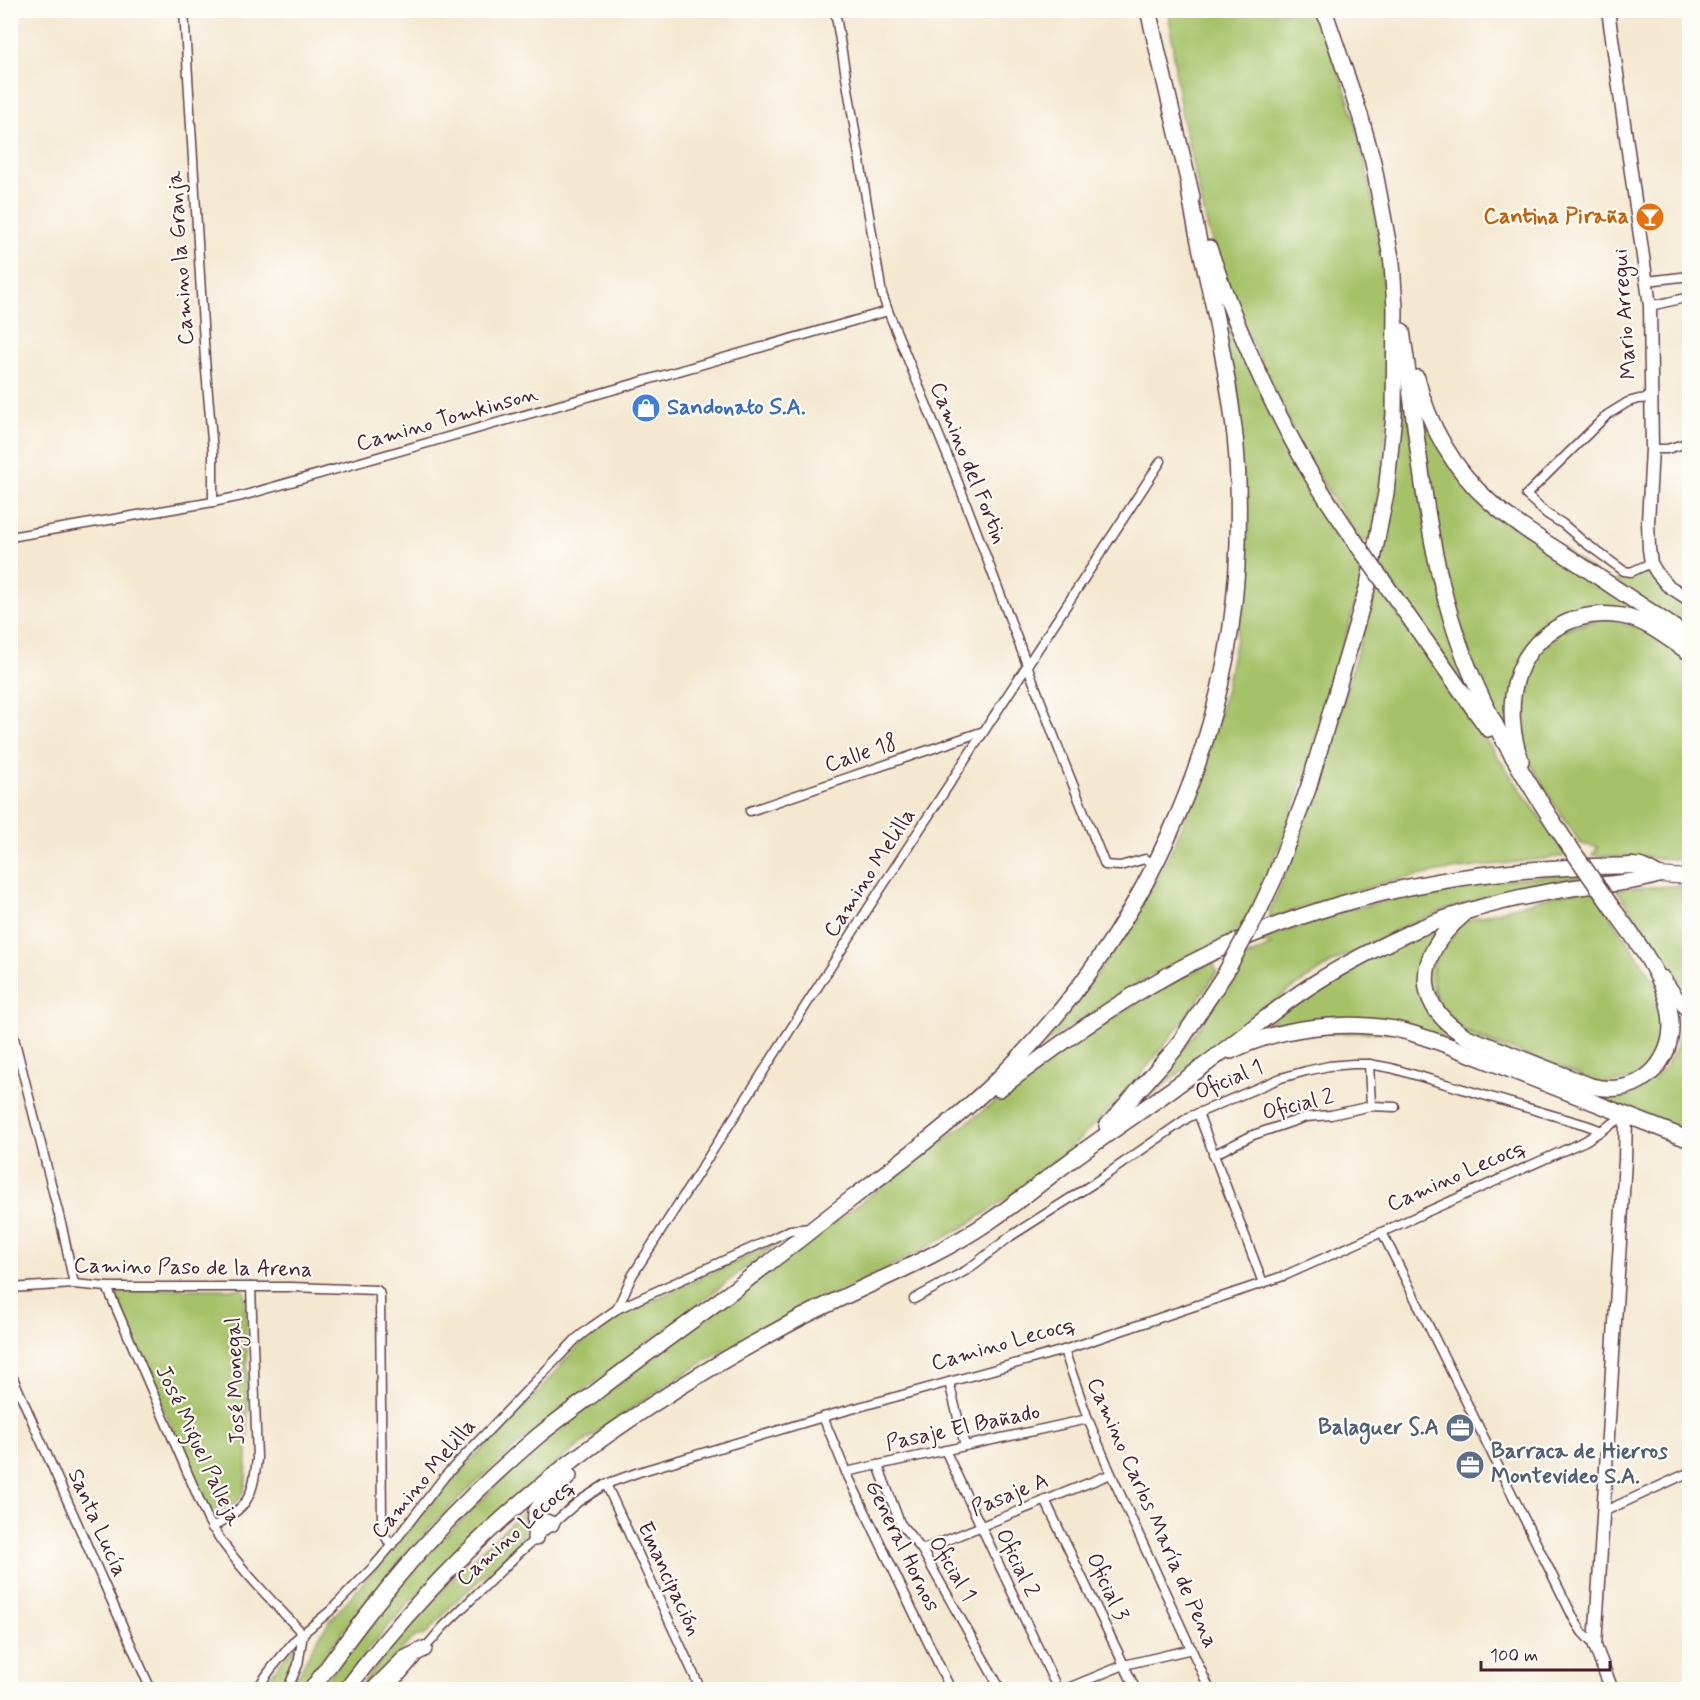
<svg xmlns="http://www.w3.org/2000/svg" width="1700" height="1700" font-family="Mynerve,sans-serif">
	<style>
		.green { fill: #a6c269; stroke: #78704a; stroke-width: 1.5 }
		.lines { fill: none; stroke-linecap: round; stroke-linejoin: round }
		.street-casing { stroke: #643d44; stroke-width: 11 }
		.secondary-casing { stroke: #643d44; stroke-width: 15 }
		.primary-casing { stroke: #643d44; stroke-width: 16 }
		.highway-casing { stroke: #643d44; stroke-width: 18 }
		.street { stroke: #fff; stroke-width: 8 }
		.secondary { stroke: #fff; stroke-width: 12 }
		.primary { stroke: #fff; stroke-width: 14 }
		.highway { stroke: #fff; stroke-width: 15 }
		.highway-bridge-casing { stroke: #643d44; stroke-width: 18; stroke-linecap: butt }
		.highway-bridge { stroke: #fff; stroke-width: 15 }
		.labels { text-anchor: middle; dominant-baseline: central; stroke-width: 4.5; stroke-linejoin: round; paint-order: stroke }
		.food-label { font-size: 22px; font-weight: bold; fill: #c56008; stroke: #fdfcf7; text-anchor: end }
		.street-label { font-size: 22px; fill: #4a1f2b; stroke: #fdfcf7 }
		.shop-label { font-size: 22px; font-weight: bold; fill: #366cbe; stroke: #fdfcf7; text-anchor: start }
		.service-label { font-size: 22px; font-weight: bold; fill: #4e5e75; stroke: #fdfcf7; text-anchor: end }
	</style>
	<rect width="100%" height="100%" fill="#fdfcf7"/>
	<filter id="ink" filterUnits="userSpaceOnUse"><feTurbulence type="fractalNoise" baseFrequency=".0167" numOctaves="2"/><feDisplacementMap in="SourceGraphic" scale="12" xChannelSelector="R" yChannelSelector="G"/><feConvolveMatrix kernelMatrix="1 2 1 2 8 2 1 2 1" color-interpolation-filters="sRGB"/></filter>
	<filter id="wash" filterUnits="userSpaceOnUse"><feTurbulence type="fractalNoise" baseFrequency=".008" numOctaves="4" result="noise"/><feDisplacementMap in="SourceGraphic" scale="24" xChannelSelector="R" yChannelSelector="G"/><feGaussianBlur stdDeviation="1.35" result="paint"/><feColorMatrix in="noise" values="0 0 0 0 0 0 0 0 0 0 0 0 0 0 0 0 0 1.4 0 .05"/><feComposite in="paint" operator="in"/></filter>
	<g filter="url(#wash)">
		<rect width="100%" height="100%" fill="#f4e8d0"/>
		<g class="green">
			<path d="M 1169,11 L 1315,11 C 1332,53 1349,96 1360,140 C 1391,269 1398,409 1371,539 L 1361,542 L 1302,450 L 1230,295 L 1208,230 L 1183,122 L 1176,78 Z"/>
			<polygon points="1218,294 1366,567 1300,790 1281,843 1260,893 1238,933 1199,951 1146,978 1073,1024 1028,1057 1064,1017 1103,966 1118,943 1164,865 1174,845 1196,790 1224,697 1236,639 1241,603 1246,510"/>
			<path d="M 1402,375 L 1424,519 L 1499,737 L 1380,565 C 1393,503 1403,439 1402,375 Z"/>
			<polygon points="1417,403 1456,469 1689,643 1624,612 1538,635 1506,734 1476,674 1444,574"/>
			<polygon points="1644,572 1650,575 1667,591 1689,606 1689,633 1615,581 1635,573"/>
			<path d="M 1376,583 L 1567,856 L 1443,871 L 1391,881 L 1335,897 L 1270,919 L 1270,910 C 1315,804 1346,694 1376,583 Z"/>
			<polygon points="1606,619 1642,628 1689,661 1689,861 1673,859 1602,856 1593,855 1598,847 1581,844 1551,799 1528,759 1518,727 1519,689 1530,661 1560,631"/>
			<polygon points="1607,870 1636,873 1628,877 1568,879 1515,889 1451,908 1405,926 1335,961 1291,989 1150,1095 1140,1102 1139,1102 1197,1031 1244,958 1272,945 1261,942 1265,938 1351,909 1434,889 1492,881"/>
			<polygon points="1675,886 1689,886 1690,987 1686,989 1616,889"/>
			<polygon points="1591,889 1603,904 1664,996 1664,1050 1634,1079 1602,1084 1462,1030 1439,1010 1430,967 1462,922 1554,895"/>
			<polygon points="1443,926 1433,938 1434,1016 1591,1091 1654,1078 1663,1070 1675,1051 1678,1041 1680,1018 1689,1028 1689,1134 1427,1031 1250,1035 1290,1005 1375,954"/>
			<path d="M 1214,961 L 1215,970 L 1217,972 C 1151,1072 1074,1159 970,1223 C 881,1277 783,1313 694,1368 C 636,1404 579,1443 527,1487 C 467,1537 415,1595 364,1654 L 363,1659 L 339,1689 L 319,1690 L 398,1587 L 420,1562 L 497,1484 L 573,1418 L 1056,1056 L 1145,997 Z"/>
			<path d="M 783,1239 C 678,1321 568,1397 470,1488 C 406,1548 351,1617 301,1689 L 291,1690 L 311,1650 L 329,1622 L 449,1483 L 538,1392 L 573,1351 L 611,1319 L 622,1313 L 635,1309 Z"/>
			<path d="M 119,1289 L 243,1289 L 245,1291 C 247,1345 249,1400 247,1454 C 246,1467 248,1483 242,1495 C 236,1508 218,1513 206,1508 L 116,1297 Z"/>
			<path d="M 526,1509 L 527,1510 C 524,1521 527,1533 520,1543 L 455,1602 L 425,1635 L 417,1636 L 409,1642 L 365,1689 L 357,1690 L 402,1634 L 462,1569 Z"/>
			<polygon points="296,1646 297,1648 281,1689 261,1690 281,1661"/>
		</g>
	</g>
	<g filter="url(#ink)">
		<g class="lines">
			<g class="street-casing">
				<g id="street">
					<polyline points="184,10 205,359 213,452 213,502"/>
					<polyline points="835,10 882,294 888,311 956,477 1060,752 1105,865 1120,866 1145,859 1155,864"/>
					<polyline points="1647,281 1690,276"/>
					<polyline points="1650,306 1690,297"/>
					<polyline points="1652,449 1667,449 1690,442"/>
					<polyline points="10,537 213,502 242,496 888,311"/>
					<polyline points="1651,563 1631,572 1624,571 1584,542 1563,524 1547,514 1526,495 1607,415 1628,402 1639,399 1652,398"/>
					<polyline points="750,811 984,731"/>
					<polyline points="10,1022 62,1227 74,1284"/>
					<polyline points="1369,1064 1371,1106"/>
					<polyline points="1198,1113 1263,1283"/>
					<polyline points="1213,1155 1253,1135 1306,1117 1331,1115 1371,1106 1395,1107"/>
					<polyline points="1382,1232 1574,1619 1582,1632 1595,1646"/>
					<path d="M 107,1287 L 208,1520 C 233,1563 269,1597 303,1634"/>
					<polyline points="10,1288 74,1284 107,1287 291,1287 377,1290 379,1292 380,1296 382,1523 383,1532 391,1546"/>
					<polyline points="914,1299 967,1270 1011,1236 1094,1183 1189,1117 1281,1078 1306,1071 1329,1066 1353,1064 1369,1064 1391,1068 1586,1125 1602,1131"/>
					<polyline points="617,1309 632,1276 880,890 1161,461"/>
					<polyline points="1064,1350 1088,1419 1111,1474 1210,1690"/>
					<polyline points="10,1371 151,1690"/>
					<polyline points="949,1382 965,1446"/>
					<polyline points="823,1417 846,1472 951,1690"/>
					<polyline points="945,1450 1058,1690"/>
					<polyline points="878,1465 900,1523 922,1550 1001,1690"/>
					<polyline points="846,1472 1088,1419"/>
					<polyline points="606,1484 701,1690"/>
					<polyline points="1045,1500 1136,1690"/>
					<polyline points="1603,1512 1690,1472"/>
					<path d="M 212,1528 C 248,1505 252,1501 257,1459 L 251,1287"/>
					<polyline points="922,1550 1111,1474"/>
					<polyline points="256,1690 271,1669 295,1640 330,1611 374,1566 391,1546 445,1476 576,1339 590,1328 617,1309 767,1241 790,1230 811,1228"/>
					<polyline points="287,1690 298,1665 303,1634"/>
					<polyline points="389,1690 443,1627 519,1553 578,1502 606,1484 639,1472 823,1417 1064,1350 1263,1283 1286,1275 1585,1141 1626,1115"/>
					<polyline points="1063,1690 1124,1665 1192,1649"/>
				</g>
			</g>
			<g class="secondary-casing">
				<g id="secondary">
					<polyline points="1608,10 1650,306 1652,449 1648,522 1649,549 1651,563 1657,573 1667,585 1690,600"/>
					<polyline points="1663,977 1690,1015"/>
					<polyline points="1612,1690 1595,1646 1625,1160 1626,1115"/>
				</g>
			</g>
			<g class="primary-casing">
				<polyline id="primary" points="1658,875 1690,877"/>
			</g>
			<g class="highway-casing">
				<g id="highway">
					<polyline points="1148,10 1192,197"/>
					<path d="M 1209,248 C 1235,325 1268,399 1308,469 C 1324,497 1343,523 1361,550"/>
					<path d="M 1402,331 C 1417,427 1423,525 1451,618 C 1475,699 1519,770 1565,840"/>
					<path d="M 1417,378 C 1428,425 1454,470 1490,502 C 1516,525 1547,543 1576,562 C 1614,587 1652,613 1690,638"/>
					<polyline points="1386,585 1488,729"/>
					<path d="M 1521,761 C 1512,737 1509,706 1516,681 C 1529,634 1575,608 1622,616 C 1647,620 1669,640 1690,653"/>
					<polyline points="1258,913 1274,879 1308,789 1368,585 1386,493 1394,415 1395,308 1392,263 1373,162 1360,115 1324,10"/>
					<path d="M 1462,916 C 1416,955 1411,1004 1467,1037 L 1591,1086 C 1615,1092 1636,1088 1654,1070 C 1700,1018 1642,949 1611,906"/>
					<path d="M 1231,1051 C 1280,1027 1342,1020 1395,1029 C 1414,1033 1433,1040 1452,1047 L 1690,1140"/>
					<path d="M 999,1089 C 1048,1053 1097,1016 1149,986 C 1267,916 1406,878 1542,869 C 1568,867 1594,866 1620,866 C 1627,866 1636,864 1642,867 C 1648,869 1653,873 1658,875"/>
					<polyline points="1107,1126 1176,1048 1226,972"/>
					<polyline points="536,1516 543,1521 551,1524"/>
					<polyline points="535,1538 536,1512 546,1497 569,1476"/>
					<path d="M 311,1690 C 332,1662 352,1633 374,1606 C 422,1544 478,1487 538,1436 C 555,1422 573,1409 591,1396 C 633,1363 677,1332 720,1300 C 766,1266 810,1231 855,1196 C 905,1158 956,1120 1001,1076 C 1142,936 1233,743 1238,543 C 1239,503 1239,461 1233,420 C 1229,386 1222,352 1216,318 C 1207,274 1195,232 1189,188"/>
					<path d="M 346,1690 C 416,1598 499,1514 592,1446 C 654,1401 720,1361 787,1325 C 855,1288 925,1265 990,1221 C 1016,1203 1041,1183 1066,1164 C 1110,1131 1157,1101 1201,1068 C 1239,1040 1275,1008 1315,983 C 1348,962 1384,944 1420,928 C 1469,908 1520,896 1572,888 C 1601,884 1631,884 1658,875"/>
					<polyline points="373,1690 404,1659 424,1649"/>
				</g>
			</g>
			<use href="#street" class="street"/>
			<use href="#secondary" class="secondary"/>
			<use href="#primary" class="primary"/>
			<use href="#highway" class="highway"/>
			<g class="highway-bridge-casing">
				<g id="highway-bridge">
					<polyline points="1361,550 1386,585"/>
					<polyline points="1565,840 1611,906"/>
					<polyline points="1226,972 1258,913"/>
				</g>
			</g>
			<use href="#highway-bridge" class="highway-bridge"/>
		</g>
	</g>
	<defs>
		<g id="bar-disc" transform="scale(1.5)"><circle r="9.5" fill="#e8710a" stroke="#fdfcf7"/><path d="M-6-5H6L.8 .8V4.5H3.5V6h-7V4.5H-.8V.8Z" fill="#fff"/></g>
		<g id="shop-disc" transform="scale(1.5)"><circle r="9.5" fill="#3f7fe0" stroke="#fdfcf7"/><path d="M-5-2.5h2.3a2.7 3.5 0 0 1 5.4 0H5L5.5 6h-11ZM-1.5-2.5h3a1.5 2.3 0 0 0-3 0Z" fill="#fff"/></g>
		<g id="office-disc" transform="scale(1.5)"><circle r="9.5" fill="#5c6f8a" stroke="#fdfcf7"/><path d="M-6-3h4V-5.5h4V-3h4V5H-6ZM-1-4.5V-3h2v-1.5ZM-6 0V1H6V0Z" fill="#fff"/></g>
	</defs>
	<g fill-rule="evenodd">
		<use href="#bar-disc" x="1650" y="217"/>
		<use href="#shop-disc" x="646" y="408"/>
		<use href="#office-disc" x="1460" y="1428"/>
		<use href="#office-disc" x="1470" y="1465"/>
	</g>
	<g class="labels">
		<g class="food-label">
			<text x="1629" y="217">Cantina Piraña</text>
		</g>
		<g class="street-label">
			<text transform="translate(181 258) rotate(-94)">Camino la Granja</text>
			<text transform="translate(1625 314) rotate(-94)">Mario Arregui</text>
			<text transform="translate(447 419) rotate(-16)">Camino Tomkinson</text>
			<text transform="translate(968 463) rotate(68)">Camino del Fortin</text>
			<text transform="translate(861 754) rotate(-19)">Calle 18</text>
			<text transform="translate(870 873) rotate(-57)">Camino Melilla</text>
			<text transform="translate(1229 1080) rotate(-23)">Oficial 1</text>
			<text transform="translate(1298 1105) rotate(-14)">Oficial 2</text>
			<text transform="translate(1456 1176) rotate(-24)">Camino Lecocq</text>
			<text transform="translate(193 1268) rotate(1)">Camino Paso de la Arena</text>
			<text transform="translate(1003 1344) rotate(-16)">Camino Lecocq</text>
			<text transform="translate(236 1381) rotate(-92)">José Monegal</text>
			<text transform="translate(963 1428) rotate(-12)">Pasaje El Bañado</text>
			<text transform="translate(198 1446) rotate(65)">José Miguel Palleja</text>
			<text transform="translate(424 1479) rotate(-50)">Camino Melilla</text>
			<text transform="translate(1010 1495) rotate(-22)">Pasaje A</text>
			<text transform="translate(1152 1513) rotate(66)">Camino Carlos María de Pena</text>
			<text transform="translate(97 1523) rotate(66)">Santa Lucía</text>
			<text transform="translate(515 1533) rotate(-42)">Camino Lecocq</text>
			<text transform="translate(902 1546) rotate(64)">General Hornos</text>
			<text transform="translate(1017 1563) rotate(64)">Oficial 2</text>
			<text transform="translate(952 1569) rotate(59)">Oficial 1</text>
			<text transform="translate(669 1579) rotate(65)">Emancipación</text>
			<text transform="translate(1107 1587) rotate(65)">Oficial 3</text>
		</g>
		<g class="shop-label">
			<text x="667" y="408">Sandonato S.A.</text>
		</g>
		<g class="service-label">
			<text x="1439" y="1428">Balaguer S.A</text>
			<text x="1491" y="1452" text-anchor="start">Barraca de Hierros<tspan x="1491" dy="25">Montevideo S.A.</tspan></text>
		</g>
	</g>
	<rect width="1700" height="1700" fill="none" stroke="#fdfcf7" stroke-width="36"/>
	<path d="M1481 1661v9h129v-9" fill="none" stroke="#4a1f2b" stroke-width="3"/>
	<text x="1490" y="1661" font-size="18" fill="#4a1f2b" stroke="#fdfcf7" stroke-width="4.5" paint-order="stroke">100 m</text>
</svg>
